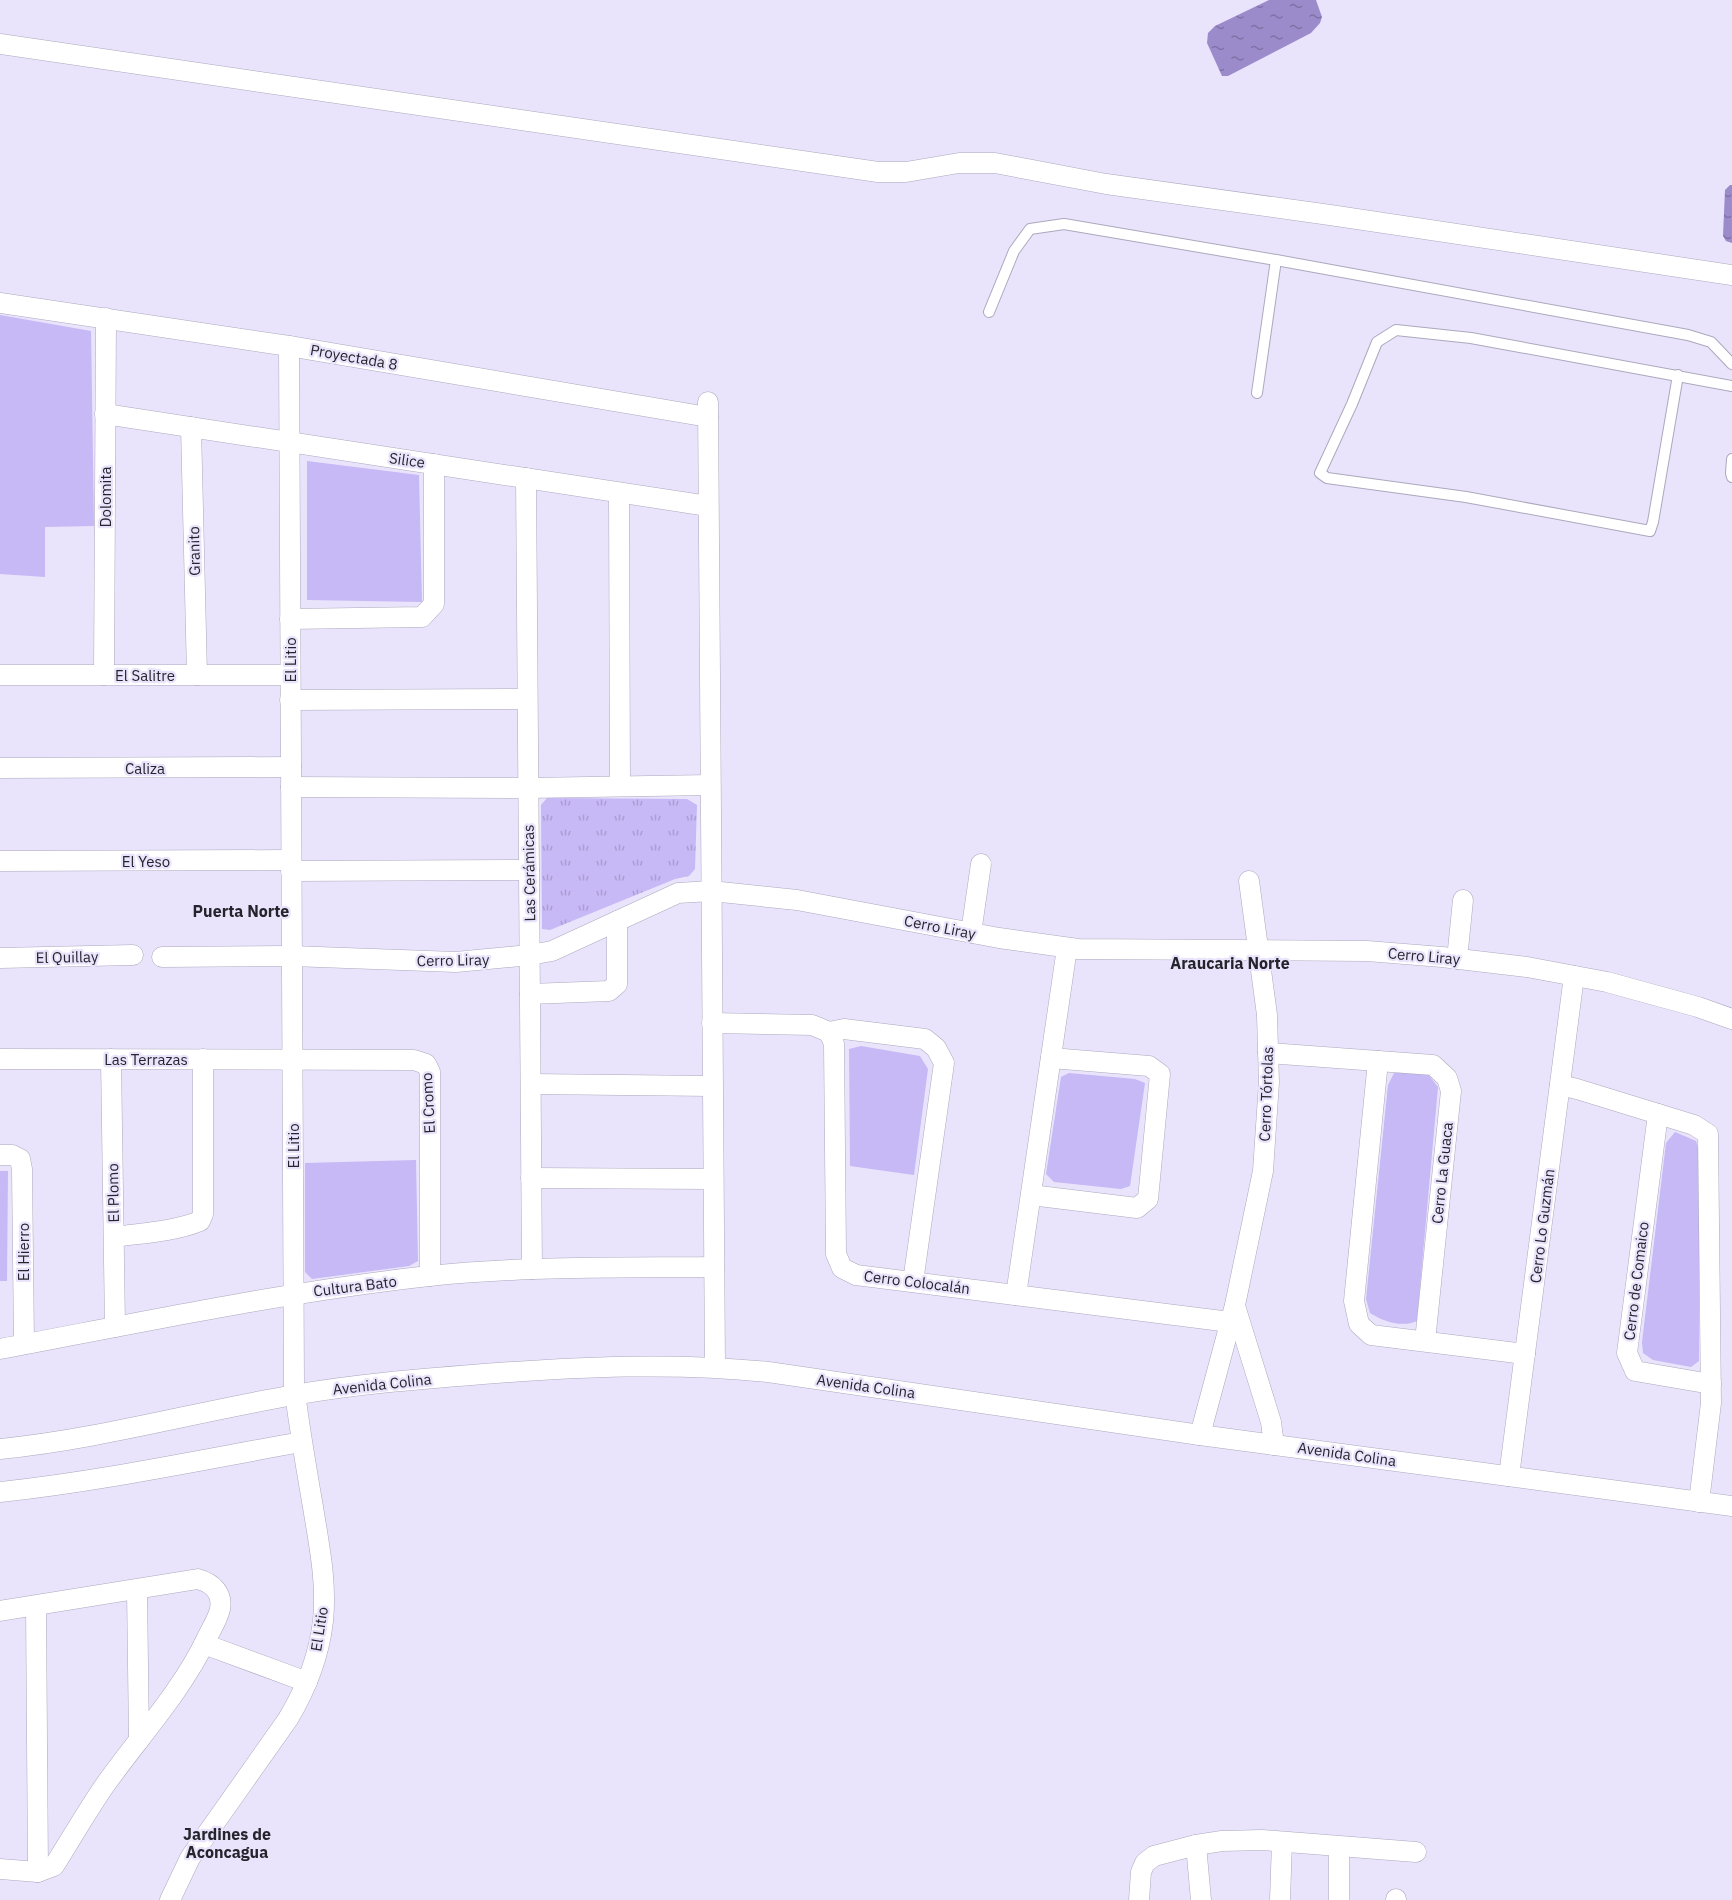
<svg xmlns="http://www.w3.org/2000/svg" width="1732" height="1900" font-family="'IBM Plex Sans',sans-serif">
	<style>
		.grass { fill: url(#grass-tufts) }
		.park { fill: #c7b8f6 }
		.water { fill: url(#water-ripples) }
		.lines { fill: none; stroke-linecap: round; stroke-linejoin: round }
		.lane-casing { stroke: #aca8bd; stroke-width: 12 }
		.street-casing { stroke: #aca8bd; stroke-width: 21 }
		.lane { stroke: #fff; stroke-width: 10 }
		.street { stroke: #fff; stroke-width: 20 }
		.labels { text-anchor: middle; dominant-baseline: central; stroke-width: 4.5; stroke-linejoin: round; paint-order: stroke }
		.street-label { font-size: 15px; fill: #25242c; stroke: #e9e4fb }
		.neighbourhood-label { font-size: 16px; font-weight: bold; fill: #25242c; stroke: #e9e4fb }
	</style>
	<defs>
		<pattern id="grass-tufts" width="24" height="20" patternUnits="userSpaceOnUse" patternTransform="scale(1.5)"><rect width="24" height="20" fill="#c7b8f6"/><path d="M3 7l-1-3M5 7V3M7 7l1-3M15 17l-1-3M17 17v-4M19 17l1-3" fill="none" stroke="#ab9ed3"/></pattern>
		<pattern id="water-ripples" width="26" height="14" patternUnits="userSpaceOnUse" patternTransform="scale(1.5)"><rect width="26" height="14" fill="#9c8bcb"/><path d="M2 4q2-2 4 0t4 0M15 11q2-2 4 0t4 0" fill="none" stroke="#7f71a5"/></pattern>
	</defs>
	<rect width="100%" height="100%" fill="#e9e4fb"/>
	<polygon class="grass" points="547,798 687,799 697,805 695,869 689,876 675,879 550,930 542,929 541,805"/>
	<g class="park">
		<polygon points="0,315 91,331 94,526 45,527 45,577 0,574"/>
		<polygon points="307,461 419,475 422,602 307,600"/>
		<polygon points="861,1046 920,1056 928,1069 914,1175 850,1166 849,1049"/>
		<polygon points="1069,1073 1135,1079 1145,1083 1130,1186 1121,1189 1054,1182 1046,1174 1061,1077"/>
		<path d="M 1394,1073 L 1427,1073 L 1438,1087 L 1417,1321 C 1402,1328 1382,1321 1370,1313 L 1366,1299 L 1388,1085 Z"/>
		<polygon points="1675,1132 1696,1141 1699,1151 1699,1361 1691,1367 1653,1360 1643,1353 1642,1342 1666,1143"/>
		<polygon points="416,1160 418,1261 409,1266 312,1279 305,1272 305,1163"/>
		<polygon points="0,1171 8,1171 7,1281 0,1281"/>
	</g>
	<g class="water">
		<polygon points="1269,0 1316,0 1322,17 1320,23 1311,33 1228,76 1222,76 1207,43 1208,33 1215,26"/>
		<polygon points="1730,185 1732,185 1732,243 1726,241 1723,236 1725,190"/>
	</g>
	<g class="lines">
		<g class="lane-casing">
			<g id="lane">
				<polyline points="989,312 1014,251 1030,229 1064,224 1276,260 1688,335 1711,342 1732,364"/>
				<polyline points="1678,375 1653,522 1650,531 1466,497 1327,478 1320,473 1352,404 1377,342 1396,330 1471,338 1732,386"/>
				<polyline points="1257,393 1276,260"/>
				<polyline points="1732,459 1731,473 1732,477"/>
			</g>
		</g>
		<g class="street-casing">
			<g id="street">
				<polyline points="0,44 878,172 906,172 959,163 995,163 1106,184 1330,215 1732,275"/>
				<polyline points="0,303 289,346 708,417"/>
				<polyline points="708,402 715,1366"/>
				<polyline points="105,414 708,506"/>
				<polyline points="191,427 197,675"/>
				<polyline points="526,478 532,1269"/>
				<polyline points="619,493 620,786"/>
				<polyline points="290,619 422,617 434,604 434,464"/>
				<polyline points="0,675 290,675"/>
				<polyline points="104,675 106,318"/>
				<polyline points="290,700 527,699"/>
				<polyline points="0,768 291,767"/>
				<polyline points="291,787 528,788 710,785"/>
				<polyline points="0,861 291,860"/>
				<polyline points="291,871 529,870"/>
				<polyline points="971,933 981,864"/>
				<polyline points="162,957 291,956 456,962 530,955 552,951 678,893 711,891 797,900 999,938 1078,949 1367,951 1442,957 1527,967 1607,982 1698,1007 1732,1019"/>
				<polyline points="0,958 133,955"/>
				<polyline points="1457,959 1463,900"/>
				<polyline points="530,994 609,991 617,984 617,921"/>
				<polyline points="712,1023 812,1025 829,1032 844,1029 925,1039 936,1048 944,1063 913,1282"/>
				<polyline points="829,1032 834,1044 836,1254 842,1268 856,1275 1230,1322"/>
				<polyline points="1268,1053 1433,1065 1447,1078 1451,1091 1425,1341"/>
				<polyline points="0,1059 414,1060 426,1064 430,1072 430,1276"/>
				<polyline points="111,1059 115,1327"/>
				<polyline points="1378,1061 1354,1301 1359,1324 1371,1335 1525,1354"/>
				<polyline points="531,1084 712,1086"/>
				<polyline points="1560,1085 1577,1089 1694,1125 1708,1134 1711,1403 1699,1502"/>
				<polyline points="1658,1114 1627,1353 1635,1371 1711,1384"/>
				<polyline points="0,1155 12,1155 20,1159 22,1169 24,1344"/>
				<polyline points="531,1178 713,1179"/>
				<polyline points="1031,1195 1137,1208 1148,1199 1160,1074 1149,1066 1051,1058"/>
				<path d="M 114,1237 C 142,1233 173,1232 200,1221 L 203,1214 L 203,1059"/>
				<polyline points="1016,1295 1067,948"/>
				<polyline points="1235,1306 1271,1422 1274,1445"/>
				<path d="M 0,1349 C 143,1322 284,1292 429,1276 C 523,1266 619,1268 714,1267"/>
				<polyline points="1200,1435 1235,1305 1263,1171 1269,1082 1267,1015 1249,881"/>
				<path d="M 0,1449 C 99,1439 196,1412 294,1395 C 356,1384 420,1379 483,1374 C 578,1367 673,1362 768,1372 L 1200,1435 L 1732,1506"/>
				<polyline points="1509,1476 1574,976"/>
				<path d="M 0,1492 C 101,1481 201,1460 301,1442"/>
				<polyline points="137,1590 139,1740"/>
				<polyline points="36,1606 38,1872"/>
				<path d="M 0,1611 L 198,1579 C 212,1583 223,1593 220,1609 C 218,1619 211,1629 207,1638 C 181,1692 140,1736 105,1785 C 87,1811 71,1839 54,1866 L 38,1872 L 0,1869"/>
				<polyline points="204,1644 307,1682"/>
				<polyline points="1196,1845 1201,1900"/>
				<polyline points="1339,1847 1339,1900"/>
				<path d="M 170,1900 L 190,1858 L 288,1719 C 306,1689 319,1656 323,1621 C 327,1582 319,1545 313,1507 C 306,1467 299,1426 294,1385 L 289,346"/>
				<polyline points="1139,1900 1141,1872 1145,1863 1154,1856 1196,1845 1222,1841 1262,1840 1416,1852"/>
				<polyline points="1280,1900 1282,1842"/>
				<polyline points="1396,1900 1396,1899"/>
			</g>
		</g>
		<use href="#lane" class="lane"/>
		<use href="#street" class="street"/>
	</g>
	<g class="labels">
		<g class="street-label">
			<text transform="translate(354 357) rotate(10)">Proyectada 8</text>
			<text transform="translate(407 460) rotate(8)">Silice</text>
			<text transform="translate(105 497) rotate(-90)">Dolomita</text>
			<text transform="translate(194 551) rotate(-91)">Granito</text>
			<text transform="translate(290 660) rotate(-90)">El Litio</text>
			<text x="145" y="675">El Salitre</text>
			<text x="145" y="768">Caliza</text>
			<text x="146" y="861">El Yeso</text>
			<text transform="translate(529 873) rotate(-91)">Las Cerámicas</text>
			<text transform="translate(940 927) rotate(11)">Cerro Liray</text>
			<text transform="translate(1424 956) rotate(5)">Cerro Liray</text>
			<text transform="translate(67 957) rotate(-1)">El Quillay</text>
			<text transform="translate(453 960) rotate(-1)">Cerro Liray</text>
			<text x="146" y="1059">Las Terrazas</text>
			<text transform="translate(1266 1094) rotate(-88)">Cerro Tórtolas</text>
			<text transform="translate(428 1103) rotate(-93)">El Cromo</text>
			<text transform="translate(293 1146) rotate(-90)">El Litio</text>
			<text transform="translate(1442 1173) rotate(-84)">Cerro La Guaca</text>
			<text transform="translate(113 1193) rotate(-91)">El Plomo</text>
			<text transform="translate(1542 1226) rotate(-83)">Cerro Lo Guzmán</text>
			<text transform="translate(23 1252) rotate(-90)">El Hierro</text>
			<text transform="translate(1636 1281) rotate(-83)">Cerro de Comaico</text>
			<text transform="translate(917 1282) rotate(7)">Cerro Colocalán</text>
			<text transform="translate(355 1286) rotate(-7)">Cultura Bato</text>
			<text transform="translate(382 1384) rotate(-6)">Avenida Colina</text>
			<text transform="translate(866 1386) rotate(8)">Avenida Colina</text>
			<text transform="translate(1347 1454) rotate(8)">Avenida Colina</text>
			<text transform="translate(319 1629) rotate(-81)">El Litio</text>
		</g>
		<g class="neighbourhood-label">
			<text x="241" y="911">Puerta Norte</text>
			<text x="1230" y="963">Araucaria Norte</text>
			<text x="227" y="1834">Jardines de<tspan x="227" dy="18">Aconcagua</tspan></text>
		</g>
	</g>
</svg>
